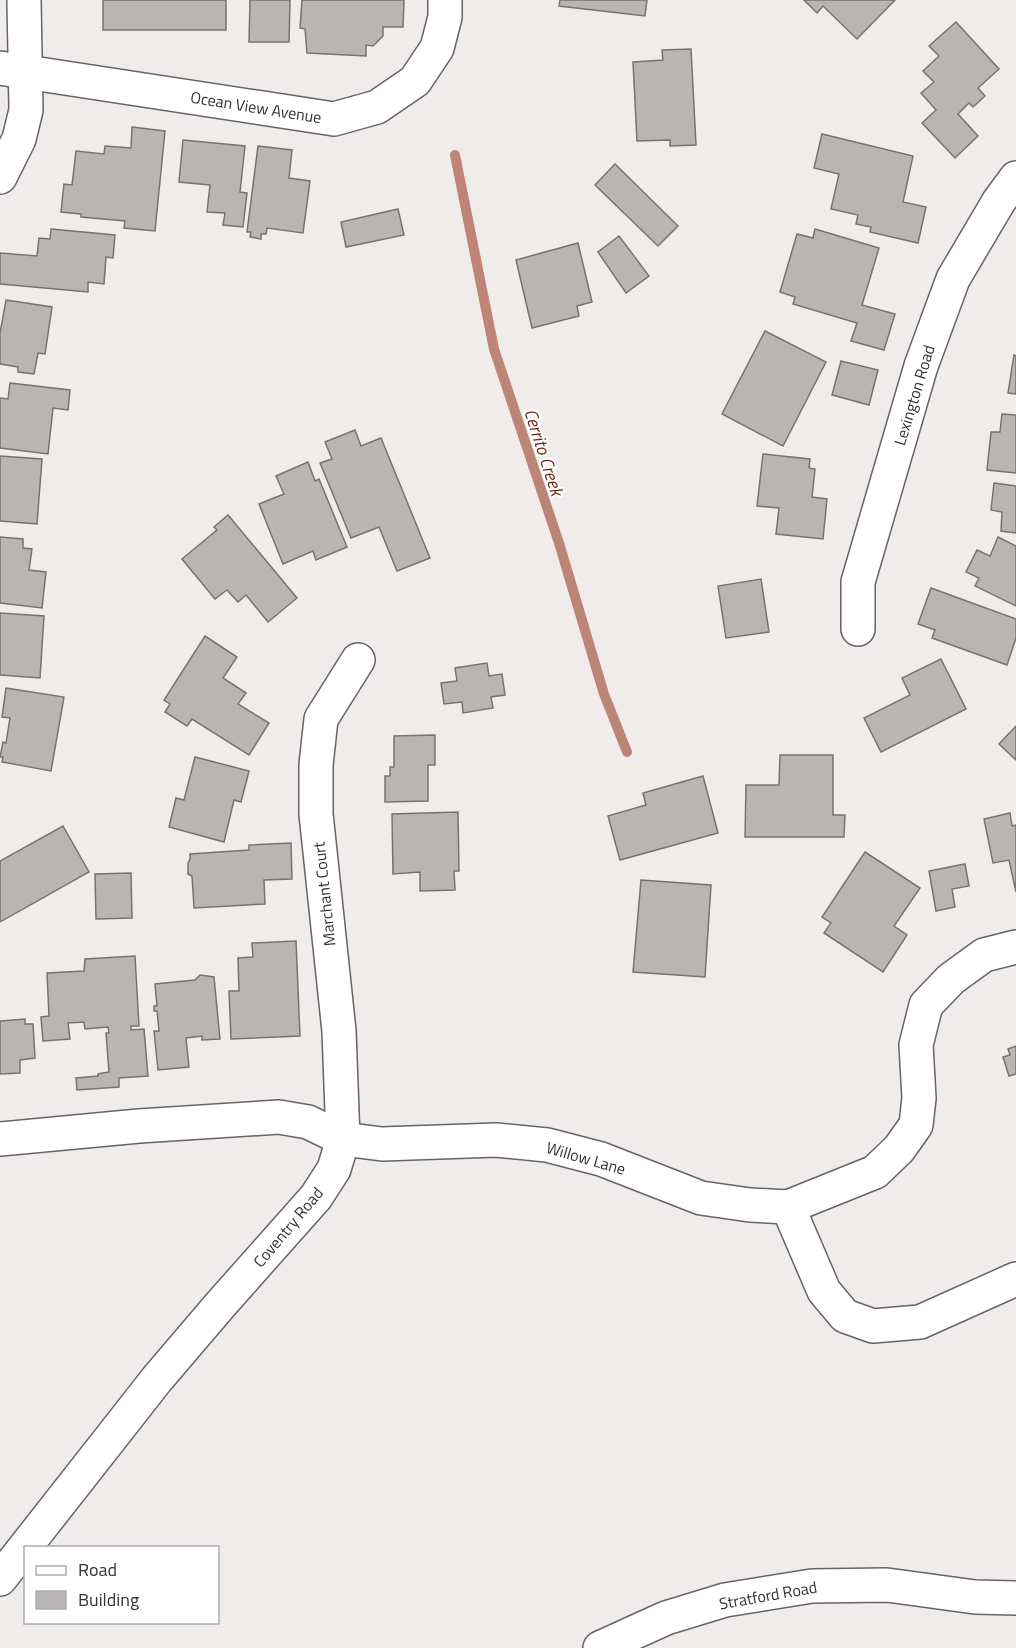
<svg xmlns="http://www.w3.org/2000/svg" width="1016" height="1648" font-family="'Titillium Web',sans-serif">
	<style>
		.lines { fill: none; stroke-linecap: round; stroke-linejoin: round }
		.stream { stroke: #bc8576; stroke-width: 10 }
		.building { fill: #b9b5b4; stroke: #777372; stroke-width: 1.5 }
		.street-casing { stroke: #676463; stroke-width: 36 }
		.street { stroke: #fff; stroke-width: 33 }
		.labels { text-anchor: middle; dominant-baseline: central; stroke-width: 4.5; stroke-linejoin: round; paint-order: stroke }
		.street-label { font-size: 16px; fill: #333231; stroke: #fff }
		.water-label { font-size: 18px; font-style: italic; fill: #6b2714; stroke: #fff }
	</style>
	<rect width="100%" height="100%" fill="#f0eceb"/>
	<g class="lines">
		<polyline class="stream" points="455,155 494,349 559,543 604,694 627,752"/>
	</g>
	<g class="building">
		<rect x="103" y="0" width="123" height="30"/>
		<polygon points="250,0 290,0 289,42 249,42"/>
		<polygon points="302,0 404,0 403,27 383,27 383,36 373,46 366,45 366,56 307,53 305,29 300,28"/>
		<polygon points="560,0 647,0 645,16 559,6"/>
		<polygon points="804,0 895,0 857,39 823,6 817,13"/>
		<polygon points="956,22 999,69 978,88 985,96 973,107 969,103 958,114 978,136 955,158 922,123 936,110 921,93 934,82 923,71 939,56 929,46"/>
		<polygon points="691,49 696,145 670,146 670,140 637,141 633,62 663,60 662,50"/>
		<polygon points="132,127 165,131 155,231 124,228 125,221 81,217 81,214 61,212 64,184 72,185 76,151 104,154 105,146 131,148"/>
		<polygon points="822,134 913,156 903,202 926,207 918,243 870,232 871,227 856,224 858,215 831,209 839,174 814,168"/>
		<polygon points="183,140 245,146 240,192 247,193 243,227 223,225 225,213 207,212 210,185 179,182"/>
		<polygon points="258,146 292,150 289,178 310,181 303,233 267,228 266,234 261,234 261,239 250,237 251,232 247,232"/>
		<polygon points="615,164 678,226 658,246 595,185"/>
		<polygon points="398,209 404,235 346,247 341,222"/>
		<polygon points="51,229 115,235 113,258 106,257 104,284 88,282 88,292 0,284 0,253 37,256 39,238 50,239"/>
		<polygon points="815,229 879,248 862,305 895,314 884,350 851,341 857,323 793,304 795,297 780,292 797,234 813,238"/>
		<polygon points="619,236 649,276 626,293 598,252"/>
		<polygon points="578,243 592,302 577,306 579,316 532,328 516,260"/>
		<polygon points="6,300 52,307 45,354 38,353 34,374 18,372 18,367 0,364 0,333"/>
		<polygon points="765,331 826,362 783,446 722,414"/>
		<polygon points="1014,355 1016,356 1016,394 1008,393"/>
		<polygon points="841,361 878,370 869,405 832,395"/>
		<polygon points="10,383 70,390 68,410 53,408 48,454 0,448 0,398 8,399"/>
		<polygon points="1002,414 1016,415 1016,473 987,470 991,432 1000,432"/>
		<polygon points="355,430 361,446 381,438 430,558 397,571 379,527 351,538 320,463 332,459 325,442"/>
		<polygon points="763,454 810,459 809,468 815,469 812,497 827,499 823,539 776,534 779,508 757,506"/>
		<polygon points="0,456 42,459 37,524 0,521"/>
		<polygon points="308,462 315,481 319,479 347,547 316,560 313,551 283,564 259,504 284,494 276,476"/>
		<polygon points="994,483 1016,486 1016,533 1001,531 1002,512 991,510"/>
		<polygon points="228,515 297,598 268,622 246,595 238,602 227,590 215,599 182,559 217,530 214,527"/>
		<polygon points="0,537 23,539 23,548 32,549 29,570 46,572 42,608 0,603"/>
		<polygon points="998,537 1016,546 1016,606 975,586 979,578 966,572 977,550 990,556"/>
		<polygon points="761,579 769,632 726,638 718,586"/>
		<polygon points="931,588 1016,619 1016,638 1007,665 932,638 935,630 918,624"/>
		<polygon points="0,613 44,616 40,678 0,675"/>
		<polygon points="205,636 237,657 223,678 246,693 238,704 269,723 249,755 192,719 187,726 165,712 170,704 164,700"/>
		<polygon points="941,659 966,709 881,752 864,718 910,695 902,678"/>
		<polygon points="487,663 489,676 502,674 505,695 491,697 493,708 463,713 462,702 444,704 441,683 457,681 455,668"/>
		<polygon points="6,688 64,697 51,771 2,762 3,757 0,757 3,742 6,743 10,718 2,717"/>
		<polygon points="1016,726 1016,760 999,744"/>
		<polygon points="435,735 435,765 428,765 428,801 385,802 385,776 390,776 390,767 394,767 394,736"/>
		<polygon points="780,755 833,755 833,815 845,815 844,837 745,837 746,785 779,785"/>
		<polygon points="195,757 249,771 241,802 234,800 224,842 169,827 176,798 184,800"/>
		<polygon points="703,776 718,833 620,860 608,816 646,805 643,793"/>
		<polygon points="458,812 459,871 454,871 455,890 420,891 420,872 393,874 392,814"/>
		<polygon points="1010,813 1012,826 1016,825 1016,892 1009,860 993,863 984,819"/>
		<polygon points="63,826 89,872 0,922 0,861"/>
		<polygon points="291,843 292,879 264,880 265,904 194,908 192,876 188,874 188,863 190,859 190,854 249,850 249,845"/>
		<polygon points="865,852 920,888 894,926 907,935 883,972 824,933 831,923 822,917"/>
		<polygon points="965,864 969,886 952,889 955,907 936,911 929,871"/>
		<polygon points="131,873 132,918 96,919 95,874"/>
		<polygon points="641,880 711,885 705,977 633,972"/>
		<polygon points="296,941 300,1036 231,1039 229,991 239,991 238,958 253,957 252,943"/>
		<polygon points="135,956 139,1026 131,1026 131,1030 144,1029 148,1076 119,1078 119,1087 77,1090 76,1078 98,1076 98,1074 109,1072 106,1033 109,1033 108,1027 85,1029 84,1022 68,1023 70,1039 43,1041 41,1017 49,1016 47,973 84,971 85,959"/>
		<polygon points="200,975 214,977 220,1039 202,1040 202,1036 186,1038 189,1067 158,1070 154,1031 159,1031 157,1011 154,1011 154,1006 157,1006 155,984 195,980"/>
		<polygon points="25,1019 25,1024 33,1024 35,1058 20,1060 20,1073 0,1074 0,1021"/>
		<polygon points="1016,1046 1016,1074 1009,1076 1003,1057 1010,1055 1008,1049"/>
	</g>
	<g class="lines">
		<g class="street-casing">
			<g id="street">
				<polyline points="0,68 334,119 377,107 415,81 437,48 445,17 445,0"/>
				<polyline points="0,177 19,139 26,110 24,0"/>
				<polyline points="858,629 858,582 921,366 953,279 999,201 1016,178"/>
				<polyline points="0,1139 139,1126 279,1117 308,1122 343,1139 382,1144 496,1140 547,1145 601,1159 701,1198 750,1205 788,1207 875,1172 899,1149 916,1125 919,1098 916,1045 926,1005 951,979 984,955 1016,947"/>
				<polyline points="788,1207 824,1291 845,1316 873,1326 920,1322 1016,1279"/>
				<polyline points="0,1579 157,1379 221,1304 316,1197 334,1169 343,1139 339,1031 316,814 316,765 321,719 358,660"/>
				<polyline points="600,1648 666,1618 725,1600 812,1586 887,1585 975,1597 1016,1598"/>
			</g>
		</g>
		<use href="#street" class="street"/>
	</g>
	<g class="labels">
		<g class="street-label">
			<text transform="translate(256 107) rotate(9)">Ocean View Avenue</text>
			<text transform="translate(914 395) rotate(-73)">Lexington Road</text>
			<text transform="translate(324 894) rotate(-96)">Marchant Court</text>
			<text transform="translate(586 1158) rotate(16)">Willow Lane</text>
			<text transform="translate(288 1227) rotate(-50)">Coventry Road</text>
			<text transform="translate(768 1595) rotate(-10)">Stratford Road</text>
		</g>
		<g class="water-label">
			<text transform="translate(544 452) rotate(72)">Cerrito Creek</text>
		</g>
	</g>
	<rect x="24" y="1546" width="195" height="78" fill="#ffffff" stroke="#adadad" stroke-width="1.5"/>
	<rect x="36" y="1566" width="30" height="9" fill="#ffffff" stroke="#adadad" stroke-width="1.5"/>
	<text x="78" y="1576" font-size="18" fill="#333231">Road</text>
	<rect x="36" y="1591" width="30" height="18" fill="#b9b5b4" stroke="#adadad" stroke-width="1.5"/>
	<text x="78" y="1606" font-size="18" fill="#333231">Building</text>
</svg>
